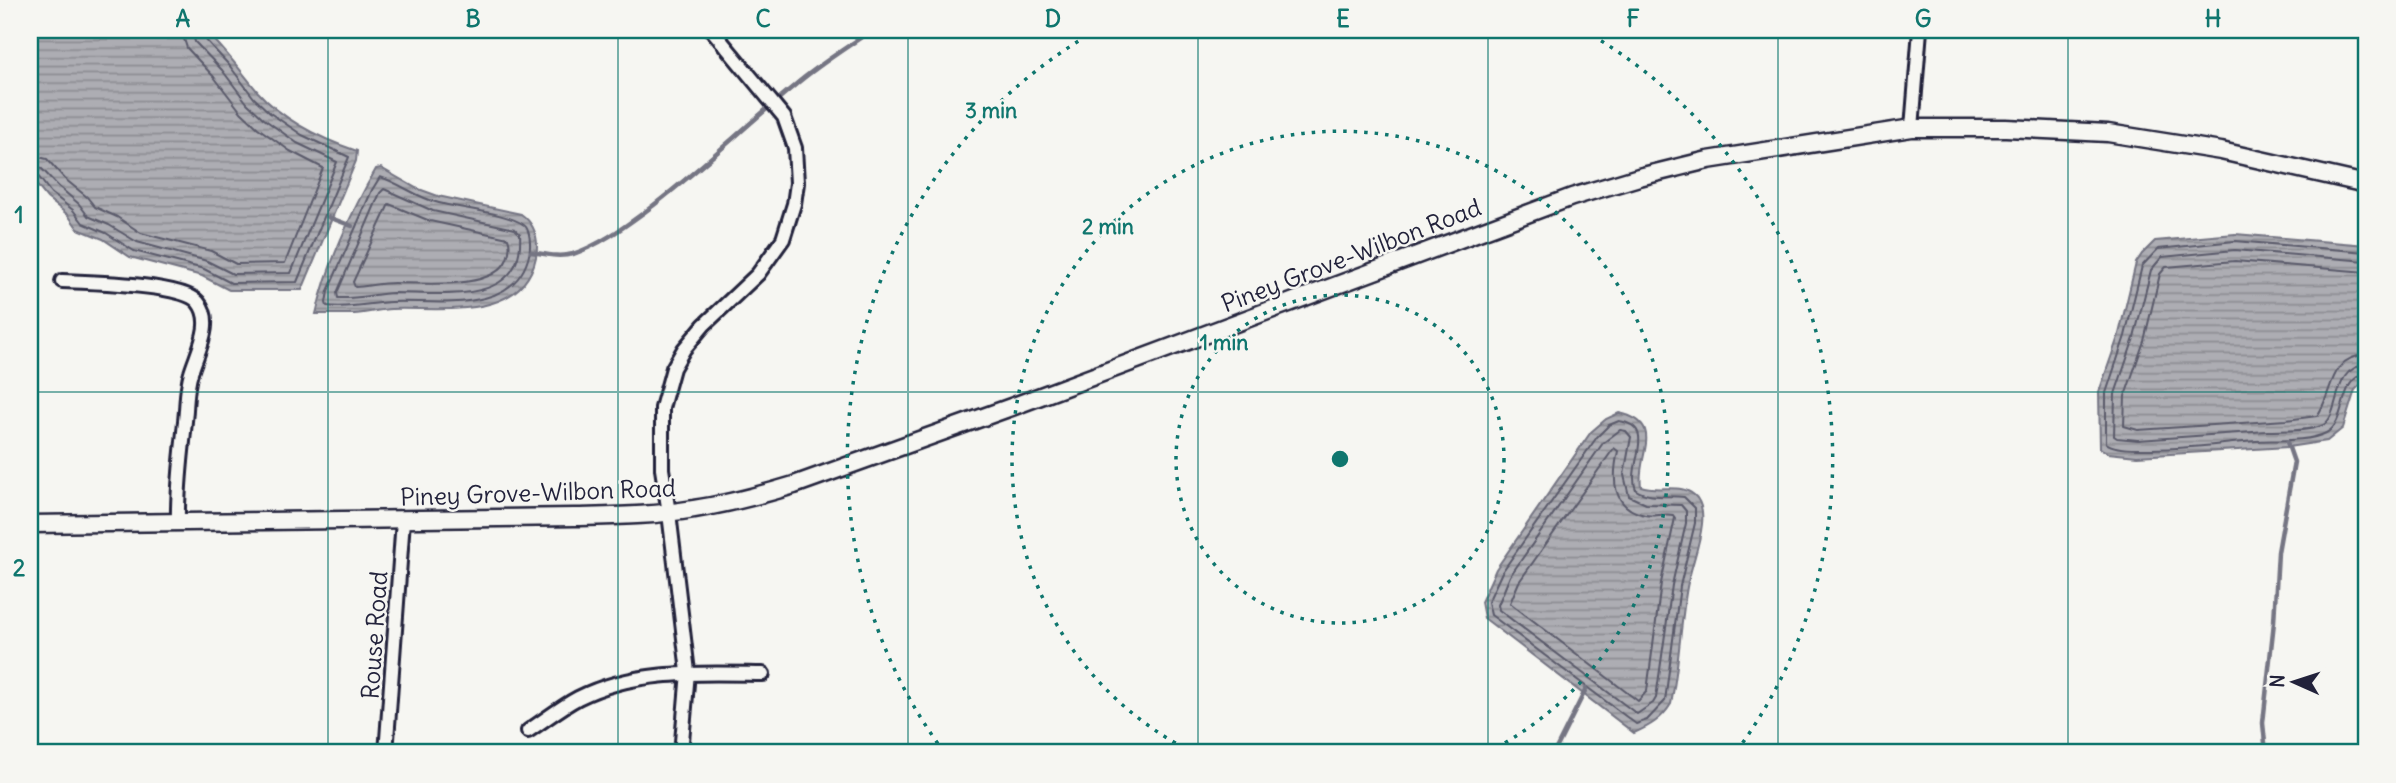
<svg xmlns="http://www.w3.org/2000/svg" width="2396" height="783" font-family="Delius,sans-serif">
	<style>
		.water { fill: url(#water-rules); stroke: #757583; stroke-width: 2 }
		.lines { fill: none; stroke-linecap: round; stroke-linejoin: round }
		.shore { stroke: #5a5a6b; stroke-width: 2 }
		.stream { stroke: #757583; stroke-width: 4.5 }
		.minor-casing { stroke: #22223b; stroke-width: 18 }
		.tertiary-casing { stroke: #22223b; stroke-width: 21 }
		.minor { stroke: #f6f6f2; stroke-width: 12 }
		.tertiary { stroke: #f6f6f2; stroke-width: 16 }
		.grid { fill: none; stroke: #0f766e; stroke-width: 2; stroke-opacity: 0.55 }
		.ring { fill: none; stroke: #0f766e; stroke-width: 3.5; stroke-dasharray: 3.5 7 }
		.labels { text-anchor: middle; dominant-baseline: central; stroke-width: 5; stroke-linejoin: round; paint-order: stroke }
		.street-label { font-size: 24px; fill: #22223b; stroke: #f6f6f2 }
		.centre { fill: #0f766e; stroke: #f6f6f2; stroke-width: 3.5 }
		.ring-label { font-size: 21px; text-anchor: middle; font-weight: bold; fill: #0f766e; stroke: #f6f6f2; stroke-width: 5; stroke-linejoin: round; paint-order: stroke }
		.neatline { fill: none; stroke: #0f766e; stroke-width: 2.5 }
		.grid-label { font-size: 23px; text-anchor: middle; font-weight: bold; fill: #0f766e }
	</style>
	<defs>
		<pattern id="water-rules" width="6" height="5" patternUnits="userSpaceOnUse" patternTransform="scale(1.75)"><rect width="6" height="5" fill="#adadb3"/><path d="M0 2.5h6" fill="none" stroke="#8c8c93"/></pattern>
	</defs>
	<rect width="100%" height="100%" fill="#f6f6f2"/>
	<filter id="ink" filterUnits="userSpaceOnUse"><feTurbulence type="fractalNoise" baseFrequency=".0143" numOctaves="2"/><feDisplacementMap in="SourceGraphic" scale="14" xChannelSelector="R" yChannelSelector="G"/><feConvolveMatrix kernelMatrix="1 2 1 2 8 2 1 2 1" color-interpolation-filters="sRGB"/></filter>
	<g filter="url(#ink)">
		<g class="water">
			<path d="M 30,30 L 205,30 C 226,51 240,70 258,92 C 284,121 321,139 357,151 L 356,161 L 302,290 L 229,290 L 202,276 L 130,257 L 103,239 L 78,229 L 68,215 L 47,198 L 30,177 Z"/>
			<path d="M 381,168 L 416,188 L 438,196 L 521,214 C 535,224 539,240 536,257 C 522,322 440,307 391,309 C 379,310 366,313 354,314 C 341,314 328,314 316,314 C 327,266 351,212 376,169 Z"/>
			<polygon points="2235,234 2366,245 2366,379 2355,390 2343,428 2327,441 2288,447 2137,456 2108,453 2100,448 2099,392 2119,334 2136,263 2142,254 2155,241"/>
			<path d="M 1619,413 C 1667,423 1636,456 1641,486 C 1659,493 1683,481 1697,498 C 1702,505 1703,515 1702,524 C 1700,545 1691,566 1687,587 C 1680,626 1679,666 1671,704 C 1662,719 1650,726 1634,733 L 1484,618 L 1481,602 L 1496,569 L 1591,432 L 1606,419 Z"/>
		</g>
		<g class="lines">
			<g class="shore">
				<polyline points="30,155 47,159 65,179 87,197 95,207 117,217 141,233 211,251 236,264 285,263 323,168 290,151 258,128 241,112 214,77 187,48 181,30"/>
				<polyline points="30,165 42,169 58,186 79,204 88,216 109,225 137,242 207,261 233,274 291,273 337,162 297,143 264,119 247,103 222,70 195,42 192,30"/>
				<polyline points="30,174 38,176 51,193 73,210 83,223 106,233 134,251 204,269 231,283 297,282 349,157 302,135 270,113 254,98 229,65 203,37 201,30"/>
				<path d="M 380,177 C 400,183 417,198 439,203 C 456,208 516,214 526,227 C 531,234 531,251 528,259 C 511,315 436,300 391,302 C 370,303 349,309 327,306 L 326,303 L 328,291 L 372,190 Z"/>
				<path d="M 384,189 L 433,211 L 515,229 L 520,234 C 525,307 442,293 393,293 C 375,294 357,299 338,298 L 337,293 L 380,193 Z"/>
				<path d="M 389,204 L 430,221 L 508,238 C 511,245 510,251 507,259 C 494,291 422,283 394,283 C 381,283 368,286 355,287 L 353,282 Z"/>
				<path d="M 2366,252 L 2235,241 L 2158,249 L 2142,266 L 2125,336 L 2106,393 L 2106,443 C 2113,448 2128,449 2137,449 C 2177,450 2217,444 2256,441 C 2275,440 2309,442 2326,433 C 2348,422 2338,377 2366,374"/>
				<path d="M 2366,261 L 2235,250 L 2162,257 L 2151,270 L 2134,338 L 2115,394 L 2114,436 L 2117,438 L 2138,440 C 2181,437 2224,434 2267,431 C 2284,430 2305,432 2321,426 C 2342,418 2330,367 2366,365"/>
				<path d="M 2366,272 L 2235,261 L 2166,267 L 2160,274 L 2144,341 L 2125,396 L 2124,426 L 2138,430 L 2286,420 L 2317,416 C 2333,395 2328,356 2366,355"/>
				<path d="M 1619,421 C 1659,427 1626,464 1636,490 C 1650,499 1668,495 1684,497 L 1695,508 L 1695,523 L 1680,586 L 1665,701 L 1647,720 L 1636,724 L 1491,615 L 1488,602 L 1502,572 L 1597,437 L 1609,425 Z"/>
				<polygon points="1620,430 1626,431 1631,437 1624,475 1629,496 1646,504 1681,505 1686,511 1686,523 1672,585 1656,698 1653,703 1637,714 1499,610 1498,605 1510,576 1603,443"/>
				<path d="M 1614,448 L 1618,451 C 1612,478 1611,508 1645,515 C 1654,517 1664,513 1673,515 L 1675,518 L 1661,583 L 1647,691 L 1638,701 L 1510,603 L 1519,582 Z"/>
			</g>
			<g class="stream">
				<polyline points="328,217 352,226"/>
				<path d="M 531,252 C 545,254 558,258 573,254 C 600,245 624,227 646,211 C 698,172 744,127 794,86 C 818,65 846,48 872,30"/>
				<polyline points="1554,753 1586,689"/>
				<polyline points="2266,753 2263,723 2274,622 2278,552 2294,462 2287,442"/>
			</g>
			<g class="minor-casing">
				<g id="minor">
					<polyline points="1912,128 1920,30"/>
					<path d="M 62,281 C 88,282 183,284 198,302 C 215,322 197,352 191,373 C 186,388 187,405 185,421 C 182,455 177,488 178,522"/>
					<path d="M 528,731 C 545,720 561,707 578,698 C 635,669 701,673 763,674"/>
					<polyline points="386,753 403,520"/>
					<polyline points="681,753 688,672 669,513 662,469 662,408 673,368 684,349 704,325 758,274 783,239 794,204 797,183 795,148 784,117 712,30"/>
				</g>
			</g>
			<g class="tertiary-casing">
				<path id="tertiary" d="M 30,524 L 574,517 C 614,516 654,516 694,509 C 728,504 761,495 794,485 L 1014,406 L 1572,197 L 1639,177 L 1708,160 L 1912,128 L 2006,128 L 2108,133 L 2221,151 L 2366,184"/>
			</g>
			<use href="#minor" class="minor"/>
			<use href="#tertiary" class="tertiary"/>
		</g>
	</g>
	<path class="grid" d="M 328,30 L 328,753M 618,30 L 618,753M 908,30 L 908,753M 1198,30 L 1198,753M 1488,30 L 1488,753M 1778,30 L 1778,753M 2068,30 L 2068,753M 30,392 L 2366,392"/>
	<g class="ring">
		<circle cx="1340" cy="459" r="164"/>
		<path d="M1194 753A328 328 0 1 1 1486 753"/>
		<path d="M944 752A493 493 0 0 1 1097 30M1583 30A493 493 0 0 1 1736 752"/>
	</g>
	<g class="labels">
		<g class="street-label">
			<text transform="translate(1351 255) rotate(-21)">Piney Grove-Wilbon Road</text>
			<text transform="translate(538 492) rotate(-2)">Piney Grove-Wilbon Road</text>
			<text transform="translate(374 635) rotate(-86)">Rouse Road</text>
		</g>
	</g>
	<circle cx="1340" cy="459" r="10" class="centre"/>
	<g class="ring-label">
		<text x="991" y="118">3 min</text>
		<text x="1108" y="234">2 min</text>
		<text x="1224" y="350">1 min</text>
	</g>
	<rect width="2396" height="783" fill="none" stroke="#f6f6f2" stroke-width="77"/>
	<g transform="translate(2294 682) rotate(273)" stroke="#f6f6f2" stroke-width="5" paint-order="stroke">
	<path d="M0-5L12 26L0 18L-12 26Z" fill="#22223b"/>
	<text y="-10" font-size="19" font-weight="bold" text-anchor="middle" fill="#22223b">N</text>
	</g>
	<rect x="38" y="38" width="2320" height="706" class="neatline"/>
	<g class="grid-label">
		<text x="183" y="27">A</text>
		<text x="473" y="27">B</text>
		<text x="763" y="27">C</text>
		<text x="1053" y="27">D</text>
		<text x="1343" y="27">E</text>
		<text x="1633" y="27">F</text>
		<text x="1923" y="27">G</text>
		<text x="2213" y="27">H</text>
		<text x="19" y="223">1</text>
		<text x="19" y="576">2</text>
	</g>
</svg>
